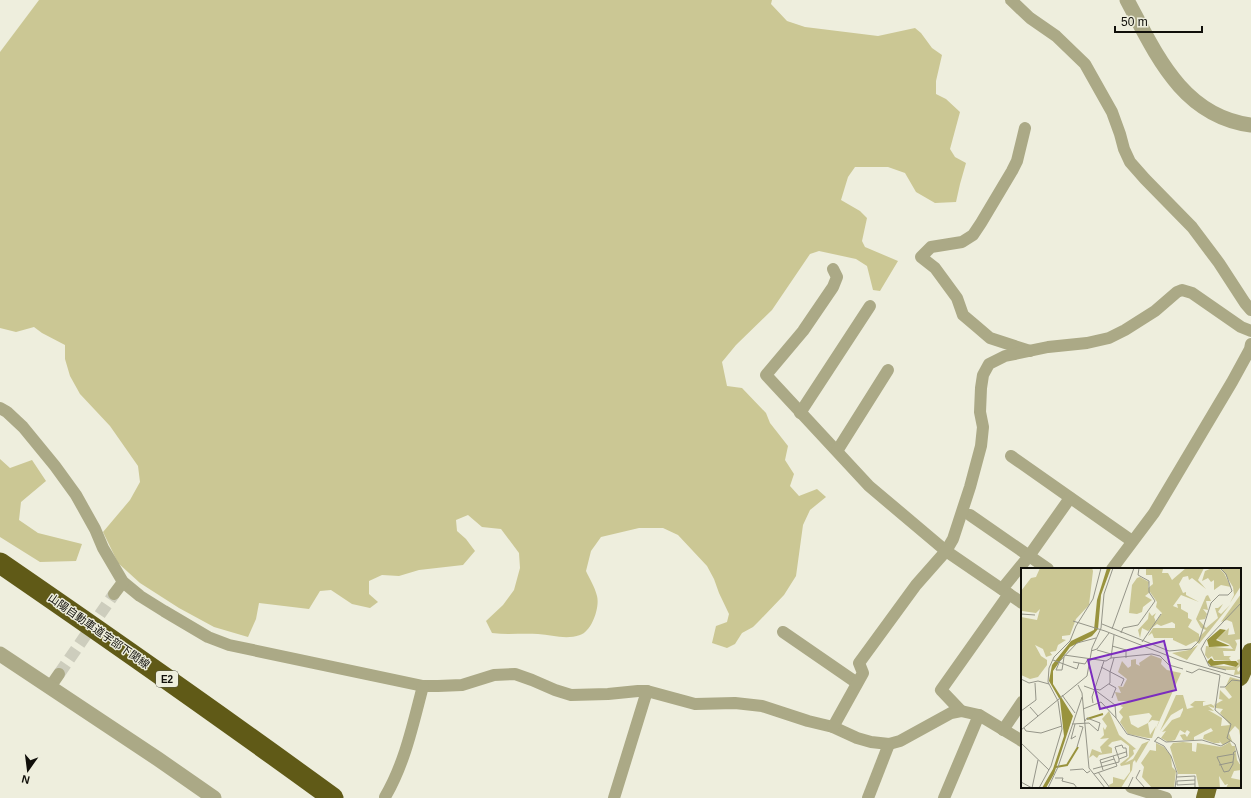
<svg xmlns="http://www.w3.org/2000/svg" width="1251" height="798" font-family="Arial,'Noto Sans JP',sans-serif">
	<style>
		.green { fill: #cbc794 }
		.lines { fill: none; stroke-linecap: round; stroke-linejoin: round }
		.minor-tunnel { stroke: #cdcdbd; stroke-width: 12; stroke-dasharray: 12 6; stroke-linecap: butt }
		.minor { stroke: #aba986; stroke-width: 12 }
		.tertiary { stroke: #aba986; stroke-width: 15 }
		.primary { stroke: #756f29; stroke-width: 18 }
		.motorway { stroke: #605a17; stroke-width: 21 }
		.labels { text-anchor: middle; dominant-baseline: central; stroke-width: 3; stroke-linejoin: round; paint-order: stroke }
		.shield { fill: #eed; stroke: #535249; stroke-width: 1 }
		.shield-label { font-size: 10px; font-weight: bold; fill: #100f0a }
		.street-label { font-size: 11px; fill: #100f0a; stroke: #eed }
		.inset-river { fill: none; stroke: #99933d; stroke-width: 2 }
		.inset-road { fill: none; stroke: #959589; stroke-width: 1 }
		.view { fill: #7b2cbf; fill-opacity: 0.15; stroke: #7b2cbf; stroke-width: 2 }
		.inset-edge { fill: none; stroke: #100f0a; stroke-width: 2 }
	</style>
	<rect width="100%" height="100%" fill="#eed"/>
	<g class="green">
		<path d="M 39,0 L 772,0 L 771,4 L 787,21 L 805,27 L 878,36 L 915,28 L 921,33 L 932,48 L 942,55 L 936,81 L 936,94 L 946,99 L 960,112 L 950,149 L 955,157 L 966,163 L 960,184 L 956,202 L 935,203 L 916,192 L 905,173 L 888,167 L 855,167 L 848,177 L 841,200 L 860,211 L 867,218 L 862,241 L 865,247 L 898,261 L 880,291 L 873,290 L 867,266 L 856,259 L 819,251 L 810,254 L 772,310 L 736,345 L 722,362 L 727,386 L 742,388 L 766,413 L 770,423 L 788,446 L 785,460 L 794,474 L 790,486 L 799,496 L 817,489 L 826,497 L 810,510 L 803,525 L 796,576 L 784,595 L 760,620 L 753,627 L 742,633 L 735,644 L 727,648 L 712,643 L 716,626 L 727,622 L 729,614 L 719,593 L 714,579 L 707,566 L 678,535 L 663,528 L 639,528 L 601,537 L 591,551 L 586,571 C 589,578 595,587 597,596 C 600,607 592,631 580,635 C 566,640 552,635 538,634 C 522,633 507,635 492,633 L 486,621 L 503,605 L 514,590 L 520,568 L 519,553 L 501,529 L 482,527 L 468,515 L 456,520 L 457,531 L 466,539 L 475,551 L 463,565 L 419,570 L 399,576 L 382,575 L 369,581 L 369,594 L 378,602 L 370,608 L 352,604 L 331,590 L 320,591 L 309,609 L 259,603 L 256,619 L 248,637 L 214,627 L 179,608 L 140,583 L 118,563 L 103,532 L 130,500 L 140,482 L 138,466 L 110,426 L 80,394 L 70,376 L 65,359 L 65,345 L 42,333 L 34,327 L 16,332 L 0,328 L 0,52 Z"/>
		<polygon points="0,459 10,468 32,460 46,481 21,502 19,520 38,533 82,544 76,561 40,562 0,537"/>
	</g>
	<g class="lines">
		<polyline class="minor-tunnel" points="59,674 114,594"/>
		<g class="minor">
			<polyline points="1011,0 1030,18 1056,36 1085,64 1112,112 1120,134 1124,149 1130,162 1145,179 1192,227 1219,263 1245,303 1251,310"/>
			<polyline points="1025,128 1017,161 1012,171 981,223 973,235 962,242 931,247 921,257 935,268 957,298 963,315 976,326 990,338 1030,351"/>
			<polyline points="833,269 837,277 833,287 803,331 766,375 869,486 946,551 1022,603"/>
			<polyline points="0,408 7,412 23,427 55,466 76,495 95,529 103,548 123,582 140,596 164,611 208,637 229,645 423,686 438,686 462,685 494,675 515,674 532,680 555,690 571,695 608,694 638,691 647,691 695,704 735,703 762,706 808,721 833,727 857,738 871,742 889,744 900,741 951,713 961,711 979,715 1022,741"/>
			<polyline points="800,413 870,306"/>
			<polyline points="837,451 888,370"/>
			<polyline points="1011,456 1132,541"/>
			<polyline points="970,515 1048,569"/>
			<polyline points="1112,569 1154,513 1232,382 1250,349 1251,344"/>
			<polyline points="1002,589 1029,556 1070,498"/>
			<polyline points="114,594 123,582"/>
			<polyline points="783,632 857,683"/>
			<polyline points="50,687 59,674"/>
			<polyline points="961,711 941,690 1009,594"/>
			<polyline points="833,727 863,673 859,663 916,585 946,551 953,539 970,487 981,446 983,427 980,412 981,388 983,375 989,364 1005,356 1048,347 1087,343 1109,338 1125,330 1155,311 1177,292 1182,290 1192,293 1241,327 1251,331"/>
			<polyline points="1003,730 1022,702"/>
			<polyline points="1131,787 1166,798"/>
			<path d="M 385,797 C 405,763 413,724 423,686"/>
			<polyline points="614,798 647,691"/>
			<polyline points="868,798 889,744"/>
			<polyline points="944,798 979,715"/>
		</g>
		<g class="tertiary">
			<path d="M 1127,0 C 1156,54 1182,116 1251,125"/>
			<polyline points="0,654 158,759 214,798"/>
		</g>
		<g class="primary">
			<polyline points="1240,677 1251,652"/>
			<polyline points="1205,798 1208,787"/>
		</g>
		<path class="motorway" d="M 0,563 C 112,640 223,718 333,798"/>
	</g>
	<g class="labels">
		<rect class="shield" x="156" y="671" width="22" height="16" rx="3"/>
		<g class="shield-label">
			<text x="167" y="679">E2</text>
		</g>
		<g class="street-label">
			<text transform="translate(99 631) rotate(35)">山陽自動車道宇部下関線</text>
		</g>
	</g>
	<g transform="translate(1021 568)">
		<rect width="220" height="220" fill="#eed"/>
		<path d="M 19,0 L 71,0 L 72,3 L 68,37 L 55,51 L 49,67 L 41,68 L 41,71 L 45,72 L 37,77 L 35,83 L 29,84 L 31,87 L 25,89 L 22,81 L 14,77 L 20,88 L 26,92 L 26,97 L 17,109 L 9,111 L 0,107 L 0,49 L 16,52 L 19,41 L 15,45 L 1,43 L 0,23 L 10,10 L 15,9 ZM 125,0 L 142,1 L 141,5 L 147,5 L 151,12 L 165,0 L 183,0 L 177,12 L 185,21 L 171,10 L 168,12 L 167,8 L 162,9 L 158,16 L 162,25 L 165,24 L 165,27 L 178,34 L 160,27 L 152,38 L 157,40 L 156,36 L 160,36 L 160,41 L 167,45 L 167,50 L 171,52 L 167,59 L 178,66 L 178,69 L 185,62 L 180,60 L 175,51 L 185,28 L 187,27 L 190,33 L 185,33 L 187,42 L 182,41 L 186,46 L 184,51 L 178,52 L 185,60 L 197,50 L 194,40 L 197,40 L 202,36 L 197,44 L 200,46 L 209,37 L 178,76 L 175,73 L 165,78 L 152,72 L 152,70 L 133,70 L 131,65 L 127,68 L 132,60 L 154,60 L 154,56 L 151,54 L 140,58 L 136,56 L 127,63 L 121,60 L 119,70 L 117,62 L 127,51 L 128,44 L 131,48 L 135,45 L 133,49 L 135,54 L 141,45 L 135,39 L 136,34 L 129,24 L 124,28 L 131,32 L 122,39 L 121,44 L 116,46 L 108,45 L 111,17 L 116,10 L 119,9 L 128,14 L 127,20 L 132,16 L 131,7 L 125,7 ZM 191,0 L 198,0 L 203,5 L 210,19 L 200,17 L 193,22 L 193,12 L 190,14 L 187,10 L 181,13 L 184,3 ZM 220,0 L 220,18 L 209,35 L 213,27 L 212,19 L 201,1 ZM 220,26 L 220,71 L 214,72 L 216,76 L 214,83 L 202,83 L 203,88 L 210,88 L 208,90 L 210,93 L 193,92 L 191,88 L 187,91 L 184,87 L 185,78 L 212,81 L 208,76 L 196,71 L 208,60 L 207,67 L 214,66 L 211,54 L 206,52 L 200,54 ZM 177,77 L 166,92 L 151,85 L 168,82 ZM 130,87 L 141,91 L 140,96 L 146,102 L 160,105 L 134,163 L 138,153 L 131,152 L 127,155 L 129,167 L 135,158 L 131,170 L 127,170 L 107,166 L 99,154 L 102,149 L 98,144 L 102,139 L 99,138 L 108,133 L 97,133 L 94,124 L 100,125 L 97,118 L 102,119 L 106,111 L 97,104 L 101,93 L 107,100 L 110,98 L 110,92 L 115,91 L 115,96 L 119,98 L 118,95 ZM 128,145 L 131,148 L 127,155 L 117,160 L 110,156 L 108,148 ZM 220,91 L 220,97 L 216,101 L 217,104 L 220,101 L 220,106 L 213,107 L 214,102 L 206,102 L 191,99 L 189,97 L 215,99 L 218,97 L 216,92 ZM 209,109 L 220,112 L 220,173 L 218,162 L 214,158 L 208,165 L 211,173 L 202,177 L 198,173 L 199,175 L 193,175 L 182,171 L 183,167 L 192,163 L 190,160 L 173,169 L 173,172 L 162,172 L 159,167 L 164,166 L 166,169 L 169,164 L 166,162 L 164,165 L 159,162 L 154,172 L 147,174 L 140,170 L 145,163 L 141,164 L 151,152 L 159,149 L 162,142 L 162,140 L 150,147 L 139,163 L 155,127 L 162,127 L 166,141 L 173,139 L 169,137 L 174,133 L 185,133 L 182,134 L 182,138 L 190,136 L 193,138 L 196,130 L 193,140 L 187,138 L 193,143 L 187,142 L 201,150 L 200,158 L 209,157 L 199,145 L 202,141 L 195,140 L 195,136 L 202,132 L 198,131 L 199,122 L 208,131 L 211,129 L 204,120 ZM 88,143 L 98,167 L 115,181 L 112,182 L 113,186 L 104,195 L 112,191 L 121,176 L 128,173 L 115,195 L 114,192 L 112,194 L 111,202 L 100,220 L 89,219 L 88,217 L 92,215 L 92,209 L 103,212 L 109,204 L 109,196 L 100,198 L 99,196 L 108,189 L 108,178 L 100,172 L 91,174 L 87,178 L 91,180 L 91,185 L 78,187 L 76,190 L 72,187 L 68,190 L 71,181 L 81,185 L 79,179 L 88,170 L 79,171 L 83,167 L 82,159 L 84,162 L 86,158 L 81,151 ZM 162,174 L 171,175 L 171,183 L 175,184 L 176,175 L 200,179 L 209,174 L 211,178 L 214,178 L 216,192 L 220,198 L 220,202 L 213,203 L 210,210 L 220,212 L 220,220 L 205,220 L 207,216 L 204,217 L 198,208 L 199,220 L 178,220 L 175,206 L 157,206 L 149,179 L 152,175 ZM 135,175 L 143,179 L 150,188 L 151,199 L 155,203 L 153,220 L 131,220 L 121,209 L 123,199 L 120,195 L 129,182 L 135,183 Z" fill="#cbc794" fill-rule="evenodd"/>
		<path d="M 86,0 L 90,0 L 80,27 L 77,61 L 71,68 L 49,79 L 32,103 L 32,116 L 52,148 L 33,206 L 25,220 L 21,220 L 32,201 L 43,168 L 39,132 L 28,113 L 31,97 L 50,73 L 73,62 L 76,32 ZM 199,61 L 205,62 L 195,72 L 209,78 L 188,79 L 186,72 ZM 190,90 L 193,93 L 215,93 L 218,96 L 215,99 L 203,96 L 190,98 L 186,94 Z" fill="#99933d"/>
		<path class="inset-river" d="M 66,151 L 82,146M 35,199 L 46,197 L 57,179"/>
		<path class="inset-road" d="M 0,46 L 14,47M 52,53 L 84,63 L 158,92 L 220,110M 81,56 L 148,83 L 170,81 L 178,73 L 190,35 L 198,27 L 207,27 L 211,23 L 205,6 L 199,0M 91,61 L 113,0M 100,65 L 102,60 L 117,57 L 134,33 L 128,24 L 128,13 L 117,7 L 118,0M 121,74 L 140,46M 91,78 L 105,82 L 105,90M 76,82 L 90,86M 70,83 L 76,81 L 88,65M 43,87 L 85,93 L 90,90 L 131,86 L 139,88 L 148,97 L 162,101M 90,90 L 93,67M 32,92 L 56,101 L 58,95M 52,94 L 64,96 L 67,91M 37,95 L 56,75 L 75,70M 38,95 L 35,102 L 41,102 L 43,89M 80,99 L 103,111 L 100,118M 205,102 L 188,98 L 180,81 L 185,72 L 220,35M 165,103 L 171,105 L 178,101 L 199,107 L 194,142 L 210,156 L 206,170 L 214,176 L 220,197M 0,111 L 8,115 L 17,113 L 28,116M 88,116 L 95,120 L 91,130M 57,117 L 61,125 L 68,200 L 84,220M 63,118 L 74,122 L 94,137 L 95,150 L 106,166 L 129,172M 199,119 L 204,119 L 211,112 L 220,113M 74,121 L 79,122 L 89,115 L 89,104 L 93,90M 41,127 L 54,145M 72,135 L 71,129 L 83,93M 9,139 L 17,148M 62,141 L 80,134 L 95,150M 0,143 L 15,132 L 14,115M 51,156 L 68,155 L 77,163 L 79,155 L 66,150 L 64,153M 54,156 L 50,171 L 55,168M 3,160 L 5,163 L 20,165 L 41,158M 0,162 L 66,108 L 71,80 L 80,60 L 83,26 L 92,0M 133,173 L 143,178 L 150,188 L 156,205 L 154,220M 134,173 L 137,169 L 145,174 L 181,172 L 200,178 L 209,173M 0,175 L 28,202M 56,179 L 62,159 L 58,158M 213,186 L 196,189 L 203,204 L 208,203 L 212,196 L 212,194 L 213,186 L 212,185 L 213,184 L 215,183M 80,195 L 93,191M 198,197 L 212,194M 72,201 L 98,194 L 98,191 L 106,188 L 105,180 L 102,180 L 101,177 L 94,179 L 98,191M 49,202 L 62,201 L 66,205 L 69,203M 82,202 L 79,192 L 105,184M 119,202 L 115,210 L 124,220M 77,204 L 89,220M 73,206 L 96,198 L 92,188M 156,209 L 174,208 L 174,220M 34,210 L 42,210 L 41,213 L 53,216 L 56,220M 0,214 L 11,220M 156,217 L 156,213 L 174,212M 156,217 L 174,216M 11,220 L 17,192M 18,220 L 30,198 L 41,161 L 37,133 L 27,114 L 28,100 L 33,89 L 49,73 L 55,58 L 72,31 L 80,0M 27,220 L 37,199 L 61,129M 107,220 L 112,209"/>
		<path class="view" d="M 143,73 L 155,122 L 79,141 L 67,92 Z"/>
		<rect width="220" height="220" class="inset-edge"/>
	</g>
	<g transform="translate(28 770) rotate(194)" stroke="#eeeedd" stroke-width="3" paint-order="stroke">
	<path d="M0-3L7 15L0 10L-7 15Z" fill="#100f0a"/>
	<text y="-6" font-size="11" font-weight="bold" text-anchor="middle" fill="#100f0a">N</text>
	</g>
	<path d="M1115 26v6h87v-6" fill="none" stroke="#100f0a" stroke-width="2"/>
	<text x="1121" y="26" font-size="12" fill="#100f0a" stroke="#eeeedd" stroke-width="3" paint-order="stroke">50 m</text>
</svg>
